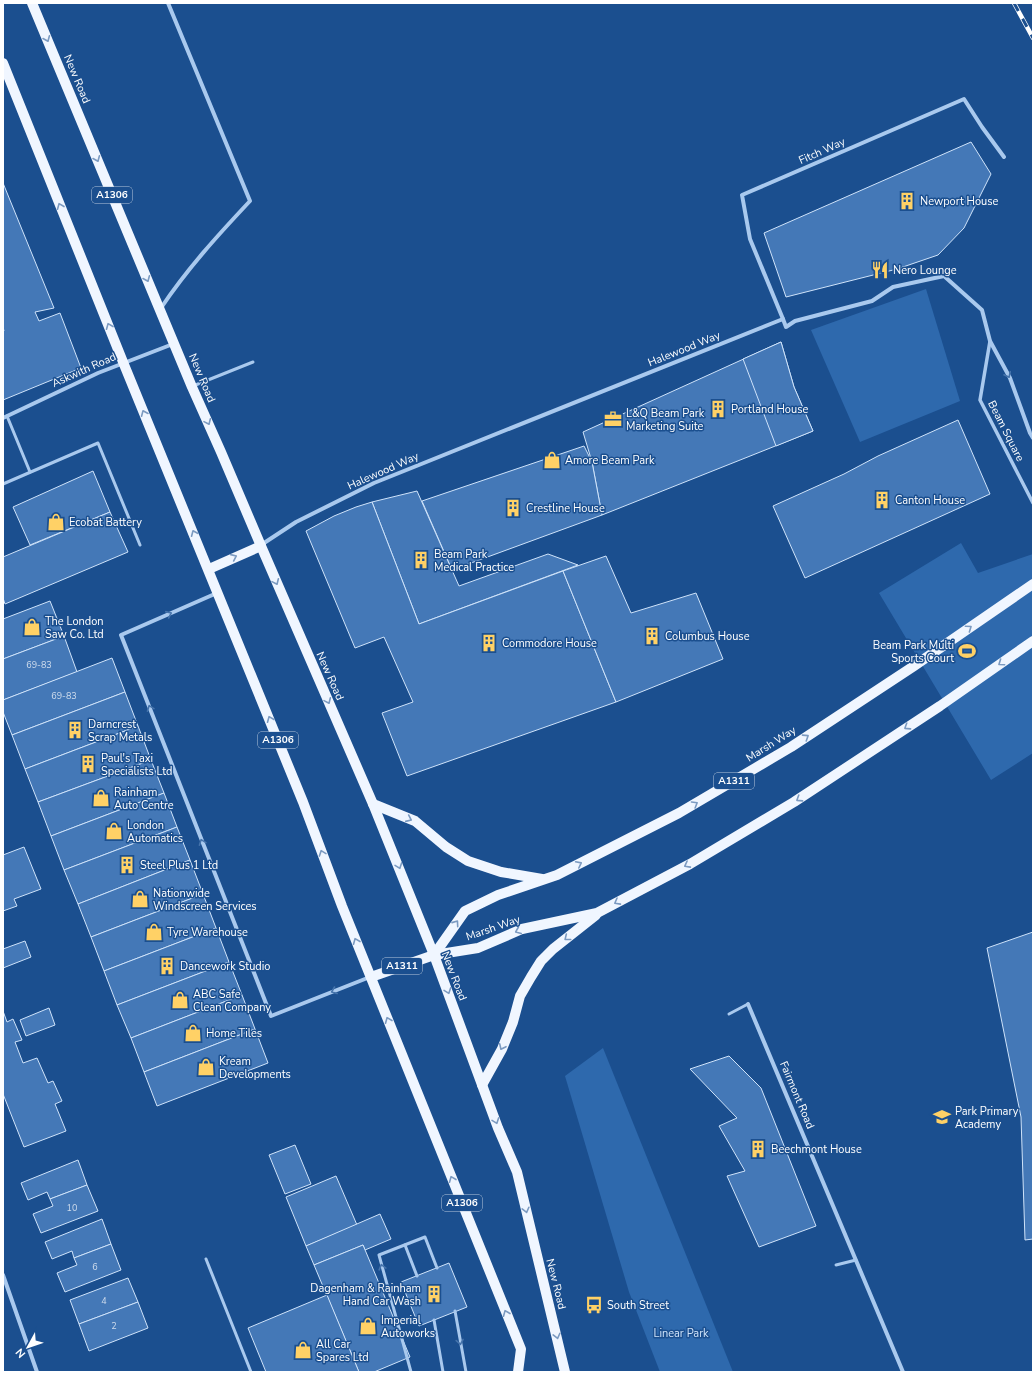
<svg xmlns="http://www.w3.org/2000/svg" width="1036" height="1375" font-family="'Nunito Sans',sans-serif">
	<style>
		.green { fill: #2e69ad }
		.building { fill: #4478b7; stroke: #cfe3fa }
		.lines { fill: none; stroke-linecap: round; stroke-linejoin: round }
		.service { stroke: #a9c9ee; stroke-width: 3 }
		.pedestrian { stroke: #a9c9ee; stroke-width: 3.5 }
		.minor { stroke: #a9c9ee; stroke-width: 4 }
		.primary { stroke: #f0f6ff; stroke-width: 10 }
		.rail-casing { stroke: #fff; stroke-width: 4.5 }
		.rail { stroke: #1b4f8f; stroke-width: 3; stroke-dasharray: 9; stroke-linecap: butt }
		.oneway { stroke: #7b9ac1 }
		.oneway2 { stroke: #4674ac }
		.labels { text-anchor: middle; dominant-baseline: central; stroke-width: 3; stroke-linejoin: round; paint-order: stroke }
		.number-label { font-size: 9px; fill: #d0dded }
		.shield { fill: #1b4f8f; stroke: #bbcadd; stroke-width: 1 }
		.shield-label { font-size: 10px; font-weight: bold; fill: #fff }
		.street-label { font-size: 11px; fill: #fff; stroke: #1b4f8f }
		.poi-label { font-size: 11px; fill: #fff; stroke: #1b4f8f; text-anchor: start }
		.park-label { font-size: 11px; fill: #cfe3fa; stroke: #1b4f8f }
	</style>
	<rect width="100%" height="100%" fill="#1b4f8f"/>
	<g class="green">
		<polygon points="926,289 960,401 860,442 811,330"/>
		<polygon points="961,543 978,573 1033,554 1033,753 991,780 879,593"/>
		<polygon points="603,1048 733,1372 660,1372 629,1292 565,1076"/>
	</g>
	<g class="building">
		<polygon points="971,142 991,174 964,228 938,255 897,269 786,297 764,233"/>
		<polygon points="3,183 54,308 35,312 39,321 60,313 81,368 3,400 3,332 4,331 3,327"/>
		<polygon points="781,342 794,387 813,431 602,515 592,462 583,432"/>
		<polygon points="781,342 794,387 813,431 776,446 743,359"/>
		<polygon points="958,420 990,494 805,578 773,506 844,474 878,456"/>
		<polygon points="584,446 592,462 602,515 452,570 422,501"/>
		<polygon points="93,471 110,512 30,545 13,507"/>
		<polygon points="417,491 459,586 548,554 578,565 419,624 372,502"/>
		<polygon points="372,502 419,624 563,571 616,702 407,776 382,713 413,702 384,637 355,648 306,531 334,516 356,507"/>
		<polygon points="110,512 128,552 5,604 3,598 3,557"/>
		<polygon points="606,556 631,613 696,593 723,659 616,702 563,571"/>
		<polygon points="50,601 64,636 3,659 3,619"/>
		<polygon points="64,636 77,672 3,700 3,659"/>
		<polygon points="112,658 125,692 12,735 3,712 3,700"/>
		<polygon points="125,692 138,726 25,769 12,735"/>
		<polygon points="138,726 151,760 38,802 25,769"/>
		<polygon points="151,760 164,793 51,836 38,802"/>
		<polygon points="164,793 177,827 64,870 51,836"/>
		<polygon points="177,827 190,860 78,904 64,870"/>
		<polygon points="24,847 41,889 14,899 17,906 3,911 3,855"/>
		<polygon points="190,860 203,894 91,937 78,904"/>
		<polygon points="203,894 216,928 104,971 91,937"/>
		<polygon points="216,928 229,962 117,1005 104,971"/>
		<polygon points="1033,932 1033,1239 1025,1240 1021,1117 987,948"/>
		<polygon points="25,941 31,957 3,968 3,949"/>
		<polygon points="229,962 242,995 131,1038 117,1005"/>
		<polygon points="242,995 255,1029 144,1072 131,1038"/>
		<polygon points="49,1008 55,1025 26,1036 20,1020"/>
		<polygon points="3,1011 7,1022 13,1019 22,1040 15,1042 23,1063 37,1058 48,1083 53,1081 62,1101 55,1104 66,1131 24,1147 3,1094"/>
		<polygon points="255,1029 268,1063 157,1106 144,1072"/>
		<polygon points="729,1056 761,1088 816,1226 759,1247 727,1176 745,1171 719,1126 737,1118 690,1069"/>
		<polygon points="295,1145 311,1184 285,1194 269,1155"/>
		<polygon points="78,1160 87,1185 50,1199 47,1192 28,1200 21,1183"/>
		<polygon points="336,1176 357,1225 306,1246 286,1197"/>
		<polygon points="87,1185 98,1211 41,1233 33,1214 53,1206 50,1199"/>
		<polygon points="380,1214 391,1239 365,1250 363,1245 314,1265 306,1246"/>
		<polygon points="102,1219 111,1244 74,1258 72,1251 52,1259 45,1242"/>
		<polygon points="111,1244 121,1270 65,1292 57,1273 77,1265 74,1258"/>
		<polygon points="363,1245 410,1357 374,1372 359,1372 314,1265"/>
		<polygon points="449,1263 467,1307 419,1326 401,1282"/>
		<polygon points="128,1278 138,1302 79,1324 70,1300"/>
		<polygon points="327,1295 359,1372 266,1372 248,1328"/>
		<polygon points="138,1302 148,1328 89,1351 79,1324"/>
	</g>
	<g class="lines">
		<g class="service">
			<polyline points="193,386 253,362"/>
			<polyline points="7,416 30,472"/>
			<polyline points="3,484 98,443 140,545"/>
			<polyline points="729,1014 748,1004"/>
			<polyline points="405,1245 417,1276"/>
			<polyline points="206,1259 251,1372"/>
			<polyline points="836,1265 856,1260"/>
			<polyline points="455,1311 466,1372"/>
			<polyline points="434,1320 443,1372"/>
			<polyline points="411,1372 379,1255 425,1237 437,1268"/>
		</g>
		<polyline class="pedestrian" points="990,341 980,400 1033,503"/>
		<g class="minor">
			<path d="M 161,308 C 187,269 218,235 250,201 L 168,3"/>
			<polyline points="783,319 750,239 742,195 964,99 982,127 1004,157"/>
			<polyline points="3,418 98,373 173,344"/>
			<polyline points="261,545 296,522 374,483 783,319 786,327 795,321 872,301 893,287 944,276 982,310 990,341 1010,378 1030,433 1033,438"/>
			<polyline points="217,593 121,635 271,1016 370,977"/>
			<polyline points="748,1004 903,1372"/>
			<polyline points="3,1275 37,1372"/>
		</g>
		<g class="primary">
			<polyline points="32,3 192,387 221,452 261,546 373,804 434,955 498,1128 517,1172 565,1372"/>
			<polyline points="3,63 123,362 303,802 342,906 521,1349 518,1372"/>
			<polyline points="209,569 261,546"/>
			<polyline points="373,804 415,821 446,847 468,861 501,872 542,879"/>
			<polyline points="434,955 465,911 498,895 557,875 679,813 791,747 914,666 1033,584"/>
			<polyline points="371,977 434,955 478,948 522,929 597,913 690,864 794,802 940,706 1033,641"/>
			<polyline points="482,1085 502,1049 513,1022 520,996 531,977 541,961 553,949 596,915"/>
		</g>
		<g class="rail-casing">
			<polyline id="rail" points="1014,3 1033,38"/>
		</g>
		<use href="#rail" class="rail"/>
	</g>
	<defs><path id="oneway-chevron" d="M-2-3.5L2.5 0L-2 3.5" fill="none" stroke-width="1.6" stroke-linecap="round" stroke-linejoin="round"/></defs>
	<g class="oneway">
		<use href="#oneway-chevron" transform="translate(47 39) rotate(67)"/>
		<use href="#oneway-chevron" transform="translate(97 159) rotate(67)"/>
		<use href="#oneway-chevron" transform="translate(60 206) rotate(-112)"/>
		<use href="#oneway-chevron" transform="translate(147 279) rotate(67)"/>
		<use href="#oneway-chevron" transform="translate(109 326) rotate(-112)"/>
		<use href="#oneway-chevron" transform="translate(144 413) rotate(-113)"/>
		<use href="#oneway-chevron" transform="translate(208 422) rotate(66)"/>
		<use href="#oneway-chevron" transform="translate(194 533) rotate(-113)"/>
		<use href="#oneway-chevron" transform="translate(234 557) rotate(-24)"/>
		<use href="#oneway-chevron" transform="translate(276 582) rotate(66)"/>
		<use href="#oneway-chevron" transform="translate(969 628) rotate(-35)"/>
		<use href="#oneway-chevron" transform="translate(1001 663) rotate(145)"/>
		<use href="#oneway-chevron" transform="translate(328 701) rotate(66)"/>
		<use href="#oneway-chevron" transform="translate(270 719) rotate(-112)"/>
		<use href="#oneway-chevron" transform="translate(907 727) rotate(147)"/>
		<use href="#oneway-chevron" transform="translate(806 737) rotate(-33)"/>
		<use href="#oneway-chevron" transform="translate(799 799) rotate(147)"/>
		<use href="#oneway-chevron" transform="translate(695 804) rotate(-31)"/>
		<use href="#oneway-chevron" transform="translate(409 819) rotate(24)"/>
		<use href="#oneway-chevron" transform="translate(322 853) rotate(-110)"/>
		<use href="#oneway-chevron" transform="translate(579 864) rotate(-27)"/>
		<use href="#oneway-chevron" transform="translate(687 865) rotate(152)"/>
		<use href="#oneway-chevron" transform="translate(399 866) rotate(70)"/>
		<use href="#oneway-chevron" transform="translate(617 902) rotate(151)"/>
		<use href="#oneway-chevron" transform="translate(456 923) rotate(-55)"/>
		<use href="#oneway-chevron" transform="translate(518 931) rotate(157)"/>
		<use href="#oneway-chevron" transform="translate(567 938) rotate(141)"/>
		<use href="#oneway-chevron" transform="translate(356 941) rotate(-112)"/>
		<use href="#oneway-chevron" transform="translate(448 991) rotate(70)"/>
		<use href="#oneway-chevron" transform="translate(388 1020) rotate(-112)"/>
		<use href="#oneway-chevron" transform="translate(502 1047) rotate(115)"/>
		<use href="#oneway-chevron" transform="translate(496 1121) rotate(70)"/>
		<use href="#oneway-chevron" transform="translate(452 1179) rotate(-112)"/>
		<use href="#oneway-chevron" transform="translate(526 1210) rotate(76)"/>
		<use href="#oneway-chevron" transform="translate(506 1313) rotate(-112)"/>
		<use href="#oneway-chevron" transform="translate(557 1336) rotate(76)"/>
	</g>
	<g class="oneway2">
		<use href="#oneway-chevron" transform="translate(1008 375) rotate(64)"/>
		<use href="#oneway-chevron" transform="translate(169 614) rotate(-24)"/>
		<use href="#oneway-chevron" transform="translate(150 708) rotate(-111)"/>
		<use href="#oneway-chevron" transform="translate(202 842) rotate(-111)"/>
		<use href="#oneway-chevron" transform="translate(334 991) rotate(158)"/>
		<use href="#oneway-chevron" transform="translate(382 1267) rotate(-105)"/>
		<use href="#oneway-chevron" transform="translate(460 1342) rotate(80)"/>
	</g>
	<defs>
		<g id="building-bare" transform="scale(1.38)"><path d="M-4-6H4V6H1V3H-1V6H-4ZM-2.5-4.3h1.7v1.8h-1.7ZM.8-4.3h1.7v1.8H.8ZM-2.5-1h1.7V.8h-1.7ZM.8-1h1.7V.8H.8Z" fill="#ffd166" stroke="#1b4f8f" stroke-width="2.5" paint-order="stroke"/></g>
		<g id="restaurant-bare" transform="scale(1.38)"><path d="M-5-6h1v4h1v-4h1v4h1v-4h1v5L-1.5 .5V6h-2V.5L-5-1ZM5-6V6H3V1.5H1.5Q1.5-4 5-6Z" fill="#ffd166" stroke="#1b4f8f" stroke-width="2.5" paint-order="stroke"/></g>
		<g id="office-bare" transform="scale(1.38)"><path d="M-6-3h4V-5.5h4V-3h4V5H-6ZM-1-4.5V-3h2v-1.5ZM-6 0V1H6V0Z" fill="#ffd166" stroke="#1b4f8f" stroke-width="2.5" paint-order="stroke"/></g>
		<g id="shop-bare" transform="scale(1.38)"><path d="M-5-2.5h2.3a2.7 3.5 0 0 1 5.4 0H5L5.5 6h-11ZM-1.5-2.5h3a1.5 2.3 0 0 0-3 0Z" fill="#ffd166" stroke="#1b4f8f" stroke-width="2.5" paint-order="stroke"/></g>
		<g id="stadium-bare" transform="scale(1.38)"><path d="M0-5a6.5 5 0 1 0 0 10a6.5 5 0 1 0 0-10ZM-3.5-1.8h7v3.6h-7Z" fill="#ffd166" stroke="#1b4f8f" stroke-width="2.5" paint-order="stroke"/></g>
		<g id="school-bare" transform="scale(1.38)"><path d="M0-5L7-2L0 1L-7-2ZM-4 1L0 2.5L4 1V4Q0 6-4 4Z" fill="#ffd166" stroke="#1b4f8f" stroke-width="2.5" paint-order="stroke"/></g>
		<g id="bus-bare" transform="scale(1.38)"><path d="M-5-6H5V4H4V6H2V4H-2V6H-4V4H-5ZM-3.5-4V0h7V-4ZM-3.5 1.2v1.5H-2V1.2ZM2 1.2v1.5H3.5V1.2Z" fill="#ffd166" stroke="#1b4f8f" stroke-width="2.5" paint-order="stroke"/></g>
	</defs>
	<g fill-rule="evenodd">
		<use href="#building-bare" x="907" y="201"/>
		<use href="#restaurant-bare" x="880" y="270"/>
		<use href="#building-bare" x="718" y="409"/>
		<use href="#office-bare" x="613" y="419"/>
		<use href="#shop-bare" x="552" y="460"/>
		<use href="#building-bare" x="882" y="500"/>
		<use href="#building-bare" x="513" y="508"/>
		<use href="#shop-bare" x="56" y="522"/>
		<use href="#building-bare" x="421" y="560"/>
		<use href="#shop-bare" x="32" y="627"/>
		<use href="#building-bare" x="652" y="636"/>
		<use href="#building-bare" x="489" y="643"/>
		<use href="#stadium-bare" x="967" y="651"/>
		<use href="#building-bare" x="75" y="730"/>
		<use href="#building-bare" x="88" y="764"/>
		<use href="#shop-bare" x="101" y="798"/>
		<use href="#shop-bare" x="114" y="831"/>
		<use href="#building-bare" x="127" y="865"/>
		<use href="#shop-bare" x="140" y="899"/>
		<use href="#shop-bare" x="154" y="932"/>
		<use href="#building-bare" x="167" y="966"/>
		<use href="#shop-bare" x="180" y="1000"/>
		<use href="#shop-bare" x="193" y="1033"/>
		<use href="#shop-bare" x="206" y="1067"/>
		<use href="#school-bare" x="942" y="1117"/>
		<use href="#building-bare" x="758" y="1149"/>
		<use href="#building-bare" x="434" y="1294"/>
		<use href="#bus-bare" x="594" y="1305"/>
		<use href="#shop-bare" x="368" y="1326"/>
		<use href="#shop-bare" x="303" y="1350"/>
	</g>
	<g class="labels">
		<g class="number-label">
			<text x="39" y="665">69-83</text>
			<text x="64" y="696">69-83</text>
			<text x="72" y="1208">10</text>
			<text x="95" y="1267">6</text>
			<text x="104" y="1301">4</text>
			<text x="114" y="1326">2</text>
		</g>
		<g class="shield">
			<rect x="92" y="187" width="40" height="16" rx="3"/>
			<rect x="258" y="732" width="40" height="16" rx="3"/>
			<rect x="714" y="773" width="40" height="16" rx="3"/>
			<rect x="382" y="958" width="40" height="16" rx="3"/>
			<rect x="442" y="1195" width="40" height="16" rx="3"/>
		</g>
		<g class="shield-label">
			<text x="112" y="195">A1306</text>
			<text x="278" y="740">A1306</text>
			<text x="734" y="781">A1311</text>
			<text x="402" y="966">A1311</text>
			<text x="462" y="1203">A1306</text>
		</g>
		<g class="street-label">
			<text transform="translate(77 79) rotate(67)">New Road</text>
			<text transform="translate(822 151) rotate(-24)">Fitch Way</text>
			<text transform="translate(684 349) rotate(-22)">Halewood Way</text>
			<text transform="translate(84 370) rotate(-24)">Askwith Road</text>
			<text transform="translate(202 378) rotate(67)">New Road</text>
			<text transform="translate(1006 431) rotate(63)">Beam Square</text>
			<text transform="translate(383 471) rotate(-24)">Halewood Way</text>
			<text transform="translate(330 676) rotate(66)">New Road</text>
			<text transform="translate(771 744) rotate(-32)">Marsh Way</text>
			<text transform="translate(493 928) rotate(-19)">Marsh Way</text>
			<text transform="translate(454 976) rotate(69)">New Road</text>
			<text transform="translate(797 1095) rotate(67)">Fairmont Road</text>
			<text transform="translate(556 1284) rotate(76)">New Road</text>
		</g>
		<g class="poi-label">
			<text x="920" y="201">Newport House</text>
			<text x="893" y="270">Nero Lounge</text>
			<text x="731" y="409">Portland House</text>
			<text x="626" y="413">L&amp;Q Beam Park<tspan x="626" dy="13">Marketing Suite</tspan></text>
			<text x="565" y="460">Amore Beam Park</text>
			<text x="895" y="500">Canton House</text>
			<text x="526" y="508">Crestline House</text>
			<text x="69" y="522">Ecobat Battery</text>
			<text x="434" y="554">Beam Park<tspan x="434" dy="13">Medical Practice</tspan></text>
			<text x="45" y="621">The London<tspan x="45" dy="13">Saw Co. Ltd</tspan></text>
			<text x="665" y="636">Columbus House</text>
			<text x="502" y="643">Commodore House</text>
			<text x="954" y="645" text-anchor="end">Beam Park Multi<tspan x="954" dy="13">Sports Court</tspan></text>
			<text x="88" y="724">Darncrest<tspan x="88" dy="13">Scrap Metals</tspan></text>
			<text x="101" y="758">Paul's Taxi<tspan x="101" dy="13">Specialists Ltd</tspan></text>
			<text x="114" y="792">Rainham<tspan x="114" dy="13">Auto Centre</tspan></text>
			<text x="127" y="825">London<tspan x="127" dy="13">Automatics</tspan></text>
			<text x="140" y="865">Steel Plus 1 Ltd</text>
			<text x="153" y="893">Nationwide<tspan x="153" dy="13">Windscreen Services</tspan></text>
			<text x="167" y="932">Tyre Warehouse</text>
			<text x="180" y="966">Dancework Studio</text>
			<text x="193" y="994">ABC Safe<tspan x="193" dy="13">Clean Company</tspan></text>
			<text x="206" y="1033">Home Tiles</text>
			<text x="219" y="1061">Kream<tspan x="219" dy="13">Developments</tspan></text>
			<text x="955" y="1111">Park Primary<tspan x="955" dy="13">Academy</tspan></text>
			<text x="771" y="1149">Beechmont House</text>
			<text x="421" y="1288" text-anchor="end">Dagenham &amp; Rainham<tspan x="421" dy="13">Hand Car Wash</tspan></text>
			<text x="607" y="1305">South Street</text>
			<text x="381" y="1320">Imperial<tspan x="381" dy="13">Autoworks</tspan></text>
			<text x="316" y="1344">All Car<tspan x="316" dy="13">Spares Ltd</tspan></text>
		</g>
		<g class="park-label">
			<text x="681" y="1333">Linear Park</text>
		</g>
	</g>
	<rect width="1036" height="1375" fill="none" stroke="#ffffff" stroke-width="8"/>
	<g transform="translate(28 1347) rotate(230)" stroke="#1b4f8f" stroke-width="3" paint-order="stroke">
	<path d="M0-3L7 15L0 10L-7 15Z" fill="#ffffff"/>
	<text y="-6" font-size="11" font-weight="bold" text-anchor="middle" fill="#ffffff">N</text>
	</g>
</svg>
